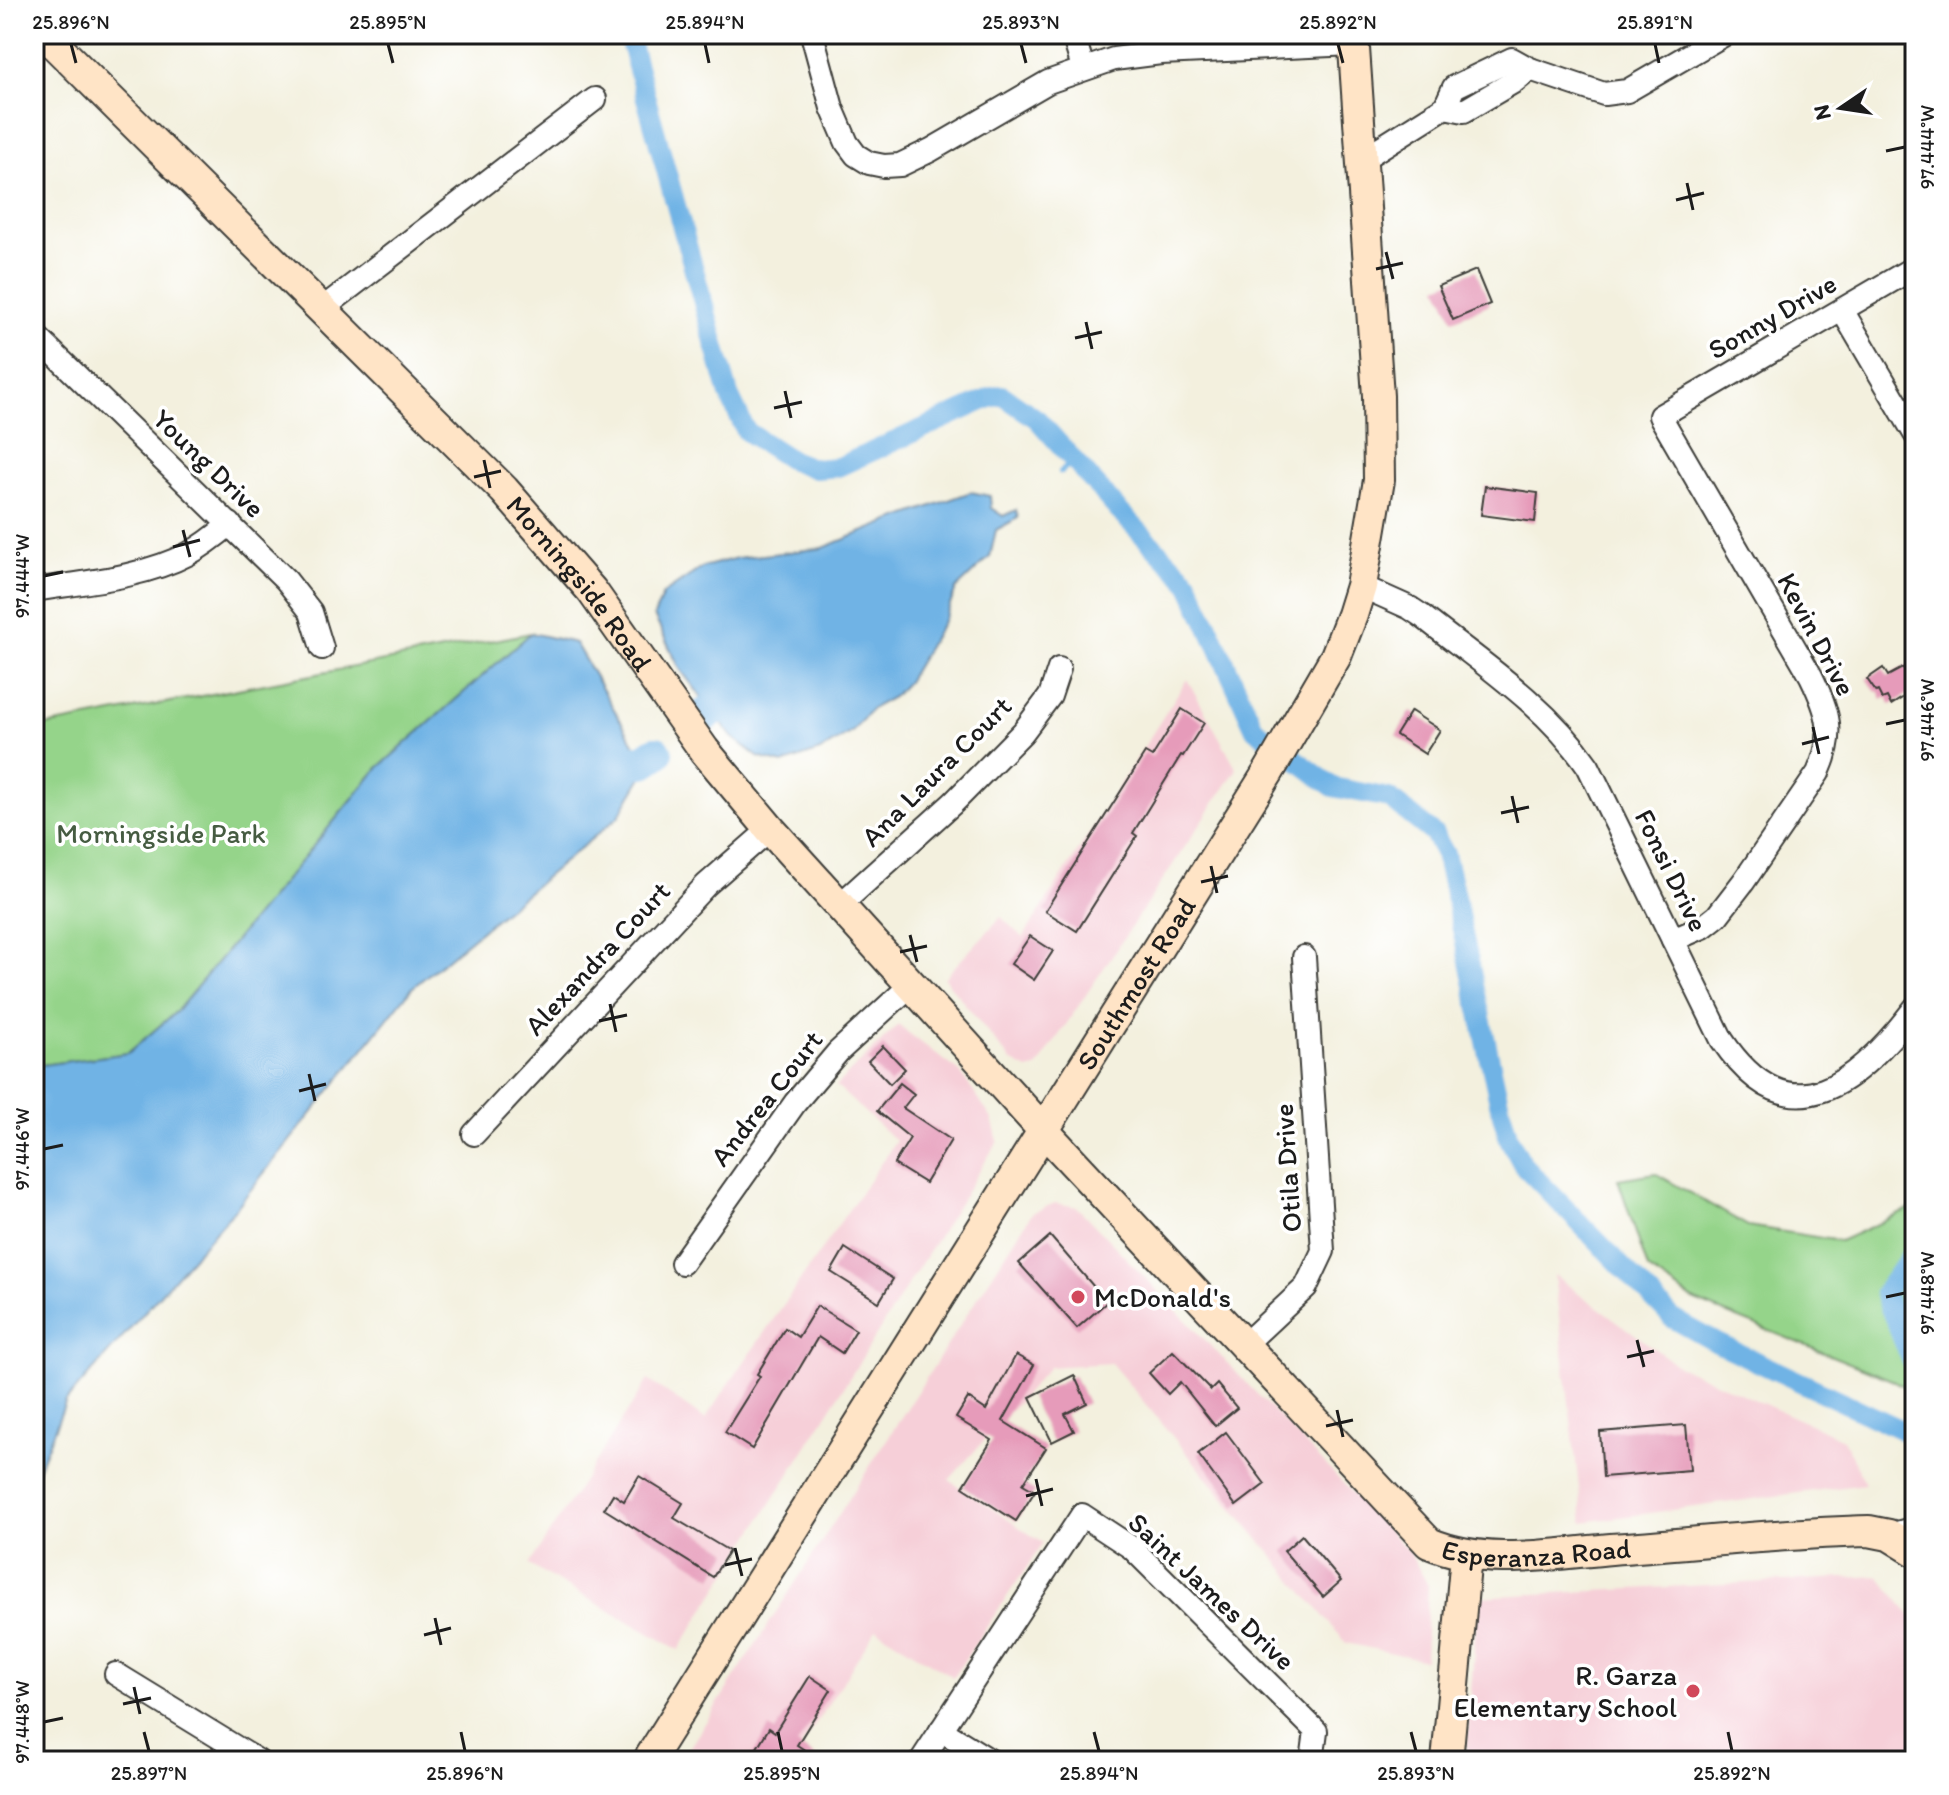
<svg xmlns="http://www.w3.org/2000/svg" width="1949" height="1795" font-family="Itim,sans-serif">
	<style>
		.built { fill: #f6cfd8 }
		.green { fill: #95d48a; stroke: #587853; stroke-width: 2 }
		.water { fill: #70b3e5; stroke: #466880; stroke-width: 2 }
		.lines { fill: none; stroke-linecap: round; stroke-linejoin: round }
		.stream { stroke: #70b3e5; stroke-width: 6 }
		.canal { stroke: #70b3e5; stroke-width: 20 }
		.river { stroke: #70b3e5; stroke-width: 34 }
		.building { fill: #e69bba }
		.street-casing { stroke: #3c3c39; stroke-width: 26 }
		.secondary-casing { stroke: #3c3c39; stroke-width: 34 }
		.street { stroke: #fff; stroke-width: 22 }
		.secondary { stroke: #ffe4c6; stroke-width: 30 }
		.ticks { fill: none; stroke: #1c1c1c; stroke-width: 3 }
		.poi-dot { fill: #d1495b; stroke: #fff; stroke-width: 3 }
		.labels { text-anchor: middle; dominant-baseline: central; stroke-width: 7; stroke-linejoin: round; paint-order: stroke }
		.street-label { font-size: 28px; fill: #1c1c1c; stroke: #fff }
		.park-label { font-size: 28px; fill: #465c42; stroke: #fff }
		.poi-label { font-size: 28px; fill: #1c1c1c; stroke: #fff; text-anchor: start }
		.neatline { fill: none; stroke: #1c1c1c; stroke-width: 3 }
		.ticks-label { font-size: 20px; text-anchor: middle; fill: #1c1c1c }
	</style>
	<rect width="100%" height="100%" fill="#fff"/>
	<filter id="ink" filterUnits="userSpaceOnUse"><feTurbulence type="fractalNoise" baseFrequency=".0125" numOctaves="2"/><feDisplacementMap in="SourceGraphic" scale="16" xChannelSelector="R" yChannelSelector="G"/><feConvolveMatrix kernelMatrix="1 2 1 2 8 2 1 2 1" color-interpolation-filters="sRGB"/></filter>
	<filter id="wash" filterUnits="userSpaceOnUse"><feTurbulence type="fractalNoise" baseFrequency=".006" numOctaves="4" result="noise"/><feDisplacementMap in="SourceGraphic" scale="32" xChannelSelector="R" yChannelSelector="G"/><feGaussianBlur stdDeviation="1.8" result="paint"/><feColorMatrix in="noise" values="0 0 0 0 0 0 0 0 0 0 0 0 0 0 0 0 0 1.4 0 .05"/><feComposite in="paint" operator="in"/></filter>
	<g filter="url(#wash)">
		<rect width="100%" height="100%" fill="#f3f0de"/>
		<g class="built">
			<polygon points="1187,679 1237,769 1037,1068 1028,1070 1011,1061 944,978 1001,917 1023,938"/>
			<polygon points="898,1025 960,1072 992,1119 998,1141 679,1650 529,1565 648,1380 705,1419 896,1141 836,1086"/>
			<polygon points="1055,1203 1077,1207 1409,1552 1428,1585 1425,1660 1346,1643 1111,1363 1049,1367 949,1480 1043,1543 953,1677 876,1629 792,1761 681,1761 1032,1213"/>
			<polygon points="1554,1275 1677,1365 1843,1439 1865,1484 1583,1522"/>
			<polygon points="1879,1576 1915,1621 1915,1761 1466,1761 1478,1597"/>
		</g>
		<g class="green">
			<polygon points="531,633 377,769 177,1011 128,1053 34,1066 34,728"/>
			<polygon points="1655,1173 1748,1226 1840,1241 1915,1207 1915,1393 1894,1381 1695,1301 1648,1269 1618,1179"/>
		</g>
		<g class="water">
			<polygon points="971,492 990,496 991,508 1003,516 1016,510 1018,518 996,530 990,557 956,589 945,618 907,682 893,697 871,709 853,731 820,751 783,764 758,757 732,737 680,669 654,616 663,594 703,567 737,558 823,548 890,521"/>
			<polygon points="531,633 575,643 648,767 618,817 412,988 236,1208 66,1401 34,1479 34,1066 128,1053 177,1011 377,769"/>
		</g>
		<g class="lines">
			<polyline class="stream" points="1061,472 1073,459"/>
			<g class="canal">
				<polyline points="628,34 729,395 746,431 789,459 815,469 838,467 990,398 1002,395 1037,419 1119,511 1188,581 1255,729 1333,787 1389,798 1434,834 1445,854 1453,887 1500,1107 1509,1139 1523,1165 1672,1318 1717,1343 1915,1436"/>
				<polyline points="1915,1250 1884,1293 1915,1369"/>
			</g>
			<g class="river">
				<polyline points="704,716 750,685"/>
				<polyline points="598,762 644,761 656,753"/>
			</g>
		</g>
		<g id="blocks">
			<g class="building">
				<polygon points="1476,270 1490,304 1453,320 1438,286"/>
				<polygon points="1485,486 1538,493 1535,522 1481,515"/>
				<polygon points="1908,665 1915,678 1915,690 1891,705 1887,697 1882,699 1878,691 1876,692 1867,679 1883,668 1888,676"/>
				<polygon points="1182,709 1204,723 1183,756 1181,755 1133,833 1137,836 1077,931 1045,911 1145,753 1152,757"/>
				<polygon points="1411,711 1440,730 1425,754 1396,735"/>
				<polygon points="1030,936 1053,951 1034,980 1011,964"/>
				<polygon points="883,1046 905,1069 890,1084 868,1061"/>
				<polygon points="900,1083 914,1094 903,1108 951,1140 925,1183 894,1164 910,1138 877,1111"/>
				<polygon points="1050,1236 1107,1302 1077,1328 1019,1263"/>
				<polygon points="845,1248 893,1279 879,1302 831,1272"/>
				<polygon points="817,1306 856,1330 842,1353 818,1337 752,1449 725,1432 760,1376 757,1374 785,1328 798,1337"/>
				<polygon points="1173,1351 1211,1390 1217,1384 1237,1408 1215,1426 1180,1382 1168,1394 1149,1373"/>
				<polygon points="1016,1355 1034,1365 1003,1421 1046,1448 1023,1484 1035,1491 1016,1521 963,1487 992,1440 956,1418 968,1398 986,1410"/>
				<polygon points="1074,1375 1087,1403 1065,1414 1074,1431 1052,1442 1030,1397"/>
				<polygon points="1686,1425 1690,1470 1603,1477 1600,1432"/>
				<polygon points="1226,1432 1265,1484 1236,1506 1198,1454"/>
				<polygon points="639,1476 683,1503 674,1518 729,1551 713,1577 604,1509 613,1494 624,1501"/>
				<polygon points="1302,1535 1341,1581 1323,1597 1284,1551"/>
				<polygon points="810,1676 831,1690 797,1745 822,1761 749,1761 769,1728 775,1732"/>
			</g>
		</g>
	</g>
	<g filter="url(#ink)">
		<use href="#blocks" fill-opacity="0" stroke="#3c3c39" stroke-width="2"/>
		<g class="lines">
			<g class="street-casing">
				<g id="street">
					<polyline points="812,34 832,108 847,143 856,155 869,163 884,166 900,165 931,150 1048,82 1114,59 1161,53 1353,44"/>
					<polyline points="1073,34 1083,68"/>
					<polyline points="1445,107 1464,111 1515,81 1530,69"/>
					<polyline points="1361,160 1445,107 1454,87 1512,59 1530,69 1604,94 1627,91 1725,34"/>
					<polyline points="322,309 595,99"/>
					<polyline points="1842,310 1915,434"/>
					<polyline points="34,334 286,580 311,612 322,648"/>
					<path d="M 1361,586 L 1410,608 L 1422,616 C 1480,662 1546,705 1588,766 L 1722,1040 C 1791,1143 1859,1081 1915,1008"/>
					<path d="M 34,590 C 84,582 142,578 188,554 C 203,546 217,535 230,524"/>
					<polyline points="840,905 953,803 1023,732 1050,696 1059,669"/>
					<path d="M 1673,940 L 1703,927 L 1717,916 L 1744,881 L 1818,773 C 1836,733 1829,713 1811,676 L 1660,416 L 1915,267"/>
					<polyline points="474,1134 706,885 770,829"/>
					<polyline points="682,1263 795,1103 838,1052 913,983"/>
					<polyline points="1244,1345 1306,1287 1323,1251 1304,957"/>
					<polyline points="1889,1535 1915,1528"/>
					<polyline points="116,1674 258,1761"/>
					<polyline points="941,1730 991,1761"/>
					<polyline points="921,1761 1082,1515 1132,1548 1316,1731 1312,1761"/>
				</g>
			</g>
			<g class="secondary-casing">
				<g id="secondary">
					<path id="s1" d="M 44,34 L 504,490 L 592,591 L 704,750 L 770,829 L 1044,1131 L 1429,1543 C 1485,1567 1552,1554 1611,1549 C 1697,1543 1783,1533 1869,1531 L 1889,1535 L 1915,1551"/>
					<path id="s2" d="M 648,1761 L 1269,771 L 1336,656 L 1352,615 L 1361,586 L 1379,480 L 1378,396 L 1353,34"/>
					<polyline points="1447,1761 1466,1555"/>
				</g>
			</g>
			<use href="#street" class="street"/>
			<use href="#secondary" class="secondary"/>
		</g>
	</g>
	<path class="ticks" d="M 71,44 L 76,63M 388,44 L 393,63M 705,44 L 709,63M 1021,44 L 1026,63M 1338,44 L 1343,63M 1655,44 L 1659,63M 1886,151 L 1905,147M 1687,183 L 1693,210M 1676,200 L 1704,193M 1386,252 L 1393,279M 1376,269 L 1403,263M 1086,322 L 1092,349M 1075,338 L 1102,332M 785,391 L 791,418M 774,408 L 802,402M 484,460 L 490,488M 474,477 L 501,471M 183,530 L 190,557M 173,547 L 200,540M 44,576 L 63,572M 1886,724 L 1905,720M 1813,727 L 1819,754M 1802,744 L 1829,737M 1512,796 L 1518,823M 1501,813 L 1529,807M 1211,866 L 1217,893M 1201,882 L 1228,876M 910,935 L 917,962M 900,952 L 927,946M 610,1004 L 616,1032M 599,1021 L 627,1015M 309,1074 L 315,1101M 299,1091 L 326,1084M 44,1149 L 63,1145M 1886,1297 L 1905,1293M 1637,1340 L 1644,1367M 1627,1357 L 1654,1351M 1337,1410 L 1343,1437M 1326,1426 L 1353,1420M 1036,1479 L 1042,1506M 1026,1496 L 1053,1489M 735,1548 L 742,1576M 725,1565 L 752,1559M 435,1618 L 441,1645M 424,1635 L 451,1628M 134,1687 L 140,1714M 123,1704 L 151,1698M 44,1722 L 63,1718M 144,1732 L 149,1751M 461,1732 L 465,1751M 778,1732 L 782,1751M 1094,1732 L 1099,1751M 1411,1732 L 1416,1751M 1728,1732 L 1732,1751"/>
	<g class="poi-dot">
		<circle cx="1078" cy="1297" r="8"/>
		<circle cx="1693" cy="1691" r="8"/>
	</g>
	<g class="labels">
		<g class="street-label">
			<text transform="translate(1772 316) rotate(-30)">Sonny Drive</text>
			<text transform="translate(209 463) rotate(44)">Young Drive</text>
			<text stroke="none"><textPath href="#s1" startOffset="768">Morningside Road</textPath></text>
			<text transform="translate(1817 634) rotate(62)">Kevin Drive</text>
			<text transform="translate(936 771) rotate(-45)">Ana Laura Court</text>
			<text transform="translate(1672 870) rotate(64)">Fonsi Drive</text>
			<text transform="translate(597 958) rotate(-47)">Alexandra Court</text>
			<text stroke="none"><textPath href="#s2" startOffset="918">Southmost Road</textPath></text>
			<text transform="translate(766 1098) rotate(-52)">Andrea Court</text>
			<text transform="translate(1287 1168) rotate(-94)">Otila Drive</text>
			<text stroke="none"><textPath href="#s1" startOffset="2160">Esperanza Road</textPath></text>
			<text transform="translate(1212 1591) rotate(43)">Saint James Drive</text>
		</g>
		<g class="park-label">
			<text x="161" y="833">Morningside Park</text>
		</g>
		<g class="poi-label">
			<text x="1094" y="1297">McDonald's</text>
			<text x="1677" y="1675" text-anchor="end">R. Garza<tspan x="1677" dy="32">Elementary School</tspan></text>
		</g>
	</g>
	<rect width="1949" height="1795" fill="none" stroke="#fff" stroke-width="88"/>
	<g transform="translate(1841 108) rotate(257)" stroke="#ffffff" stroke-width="6" paint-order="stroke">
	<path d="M0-6L14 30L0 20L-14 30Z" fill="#1c1c1c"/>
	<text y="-12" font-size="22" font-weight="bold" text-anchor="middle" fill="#1c1c1c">N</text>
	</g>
	<rect x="44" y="44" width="1861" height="1707" class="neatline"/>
	<g class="ticks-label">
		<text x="71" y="29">25.896°N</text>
		<text x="388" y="29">25.895°N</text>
		<text x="705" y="29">25.894°N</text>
		<text x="1021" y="29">25.893°N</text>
		<text x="1338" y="29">25.892°N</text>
		<text x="1655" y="29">25.891°N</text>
		<text transform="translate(1927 147) rotate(-90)" y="7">97.444°W</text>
		<text transform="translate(22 576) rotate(-90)" y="7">97.444°W</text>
		<text transform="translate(1927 720) rotate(-90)" y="7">97.446°W</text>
		<text transform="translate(22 1149) rotate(-90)" y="7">97.446°W</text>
		<text transform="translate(1927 1293) rotate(-90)" y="7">97.448°W</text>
		<text transform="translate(22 1722) rotate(-90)" y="7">97.448°W</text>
		<text x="149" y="1780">25.897°N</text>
		<text x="465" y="1780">25.896°N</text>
		<text x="782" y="1780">25.895°N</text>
		<text x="1099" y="1780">25.894°N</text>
		<text x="1416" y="1780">25.893°N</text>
		<text x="1732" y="1780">25.892°N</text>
	</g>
</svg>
